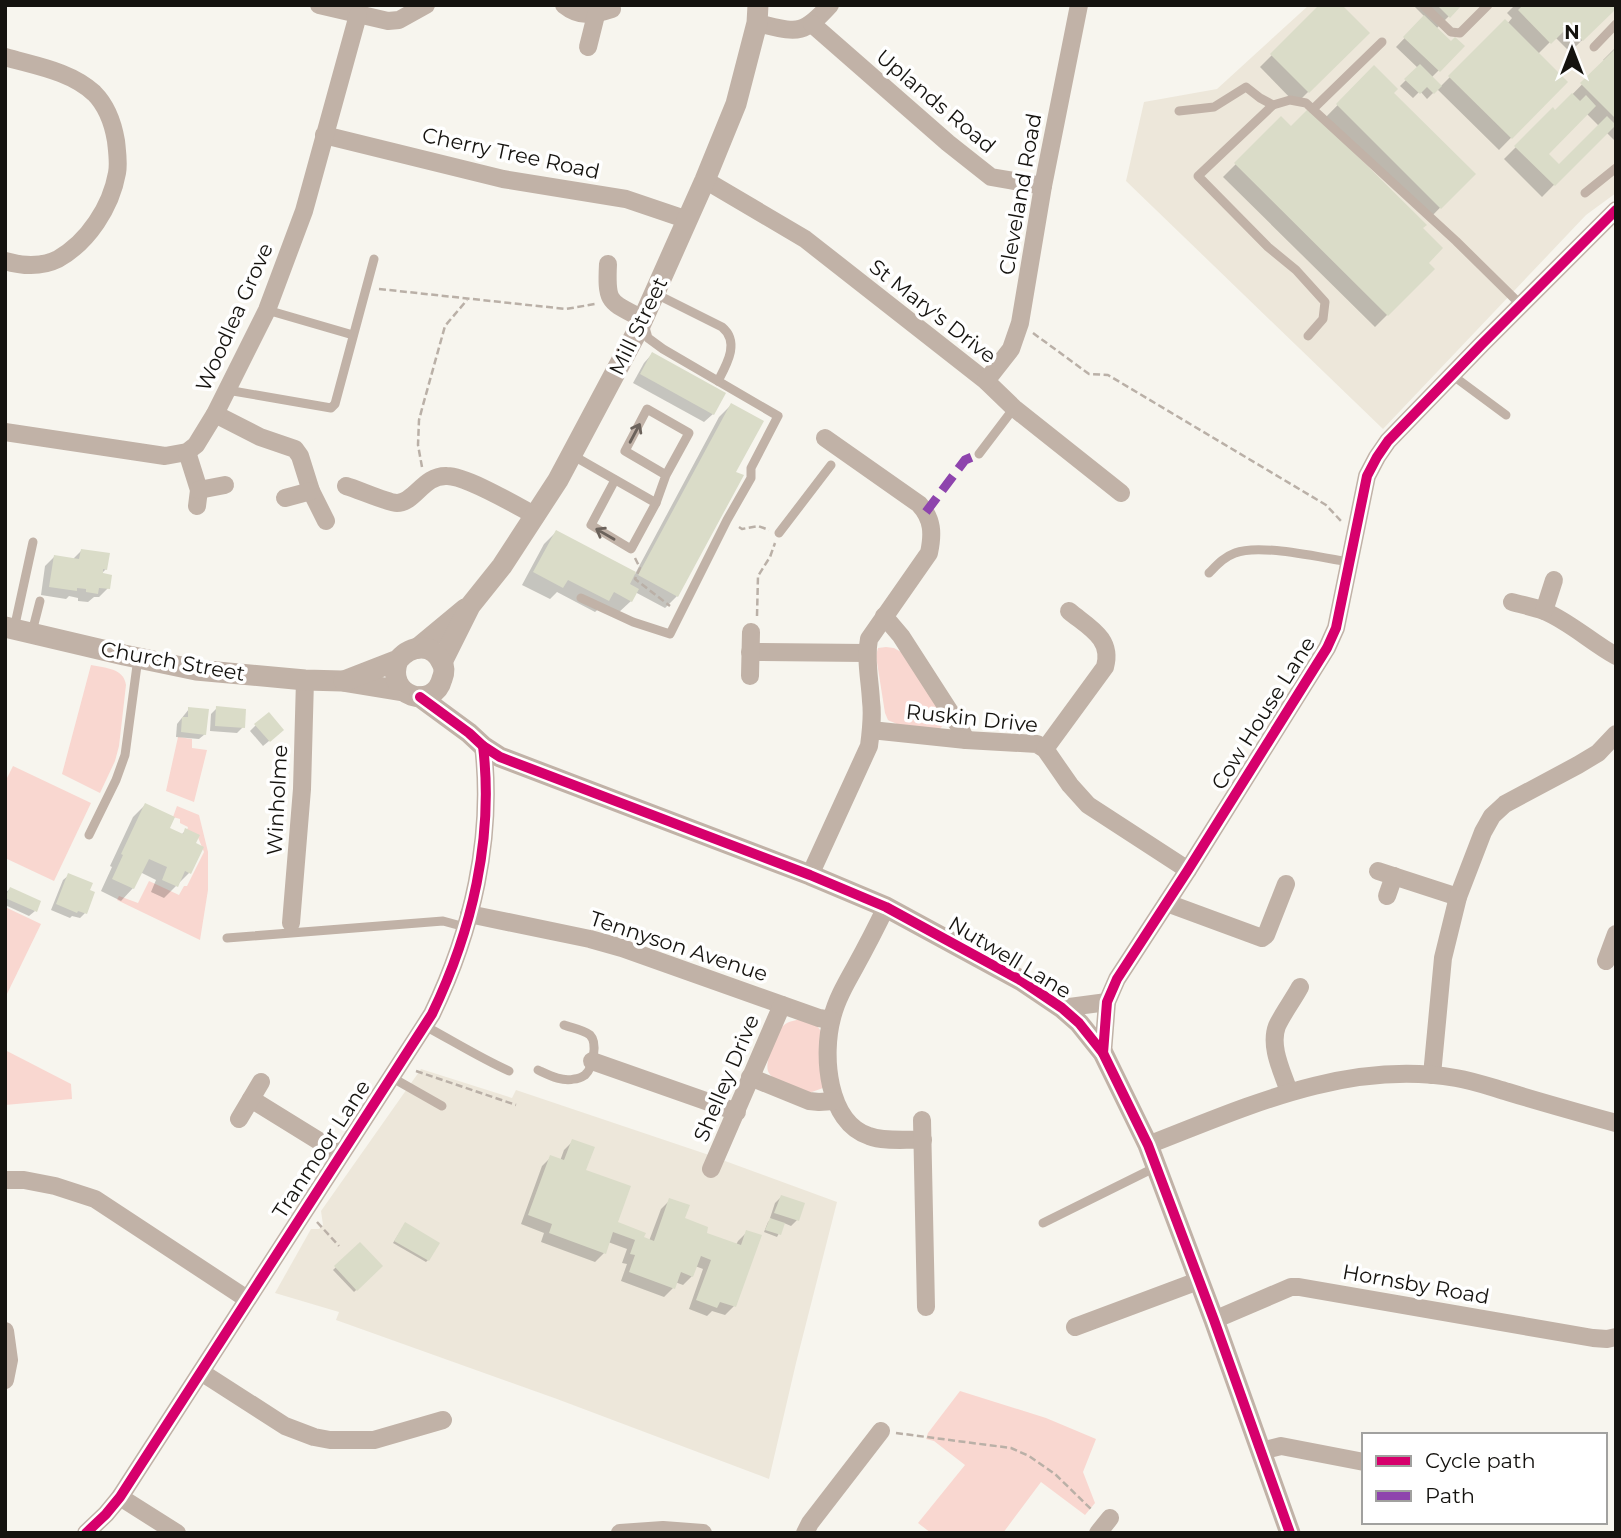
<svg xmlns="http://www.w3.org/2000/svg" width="1621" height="1538" font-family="Montserrat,sans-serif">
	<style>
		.built { fill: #ede7da }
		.green { fill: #f9d7d0 }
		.shadow { fill: #0003; fill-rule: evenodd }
		.building { fill: #dadcc8 }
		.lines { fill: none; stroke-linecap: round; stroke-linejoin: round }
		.path { stroke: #bab0a7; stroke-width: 2.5; stroke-dasharray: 7 3.5; stroke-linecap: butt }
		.service { stroke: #c1b2a7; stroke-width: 9 }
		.minor { stroke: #c1b2a7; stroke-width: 18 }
		.tertiary { stroke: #c1b2a7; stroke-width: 21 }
		.quiet { stroke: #8e44ad; stroke-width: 9; stroke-dasharray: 18 9; stroke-linecap: butt }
		.cycleway-casing { stroke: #fff; stroke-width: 15 }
		.cycleway { stroke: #d6006c; stroke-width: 10 }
		.oneway { stroke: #6b625b }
		.labels { text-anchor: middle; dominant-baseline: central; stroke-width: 7; stroke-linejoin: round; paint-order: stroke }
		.street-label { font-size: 21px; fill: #15130f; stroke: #fff }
	</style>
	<rect width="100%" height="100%" fill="#f7f5ee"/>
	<g class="built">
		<polygon points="1309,5 1616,5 1616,193 1586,215 1383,429 1126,181 1144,102 1217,89"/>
		<polygon points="421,1069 512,1098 516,1090 706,1154 837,1202 796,1363 769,1479 557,1399 336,1320 339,1312 275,1293 311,1229 319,1229 323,1225 321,1211"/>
	</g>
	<g class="green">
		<path d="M 886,647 L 894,648 L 901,652 L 944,713 C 945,721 943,730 934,732 C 924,733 897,725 888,720 L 885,713 L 876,656 L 878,648 Z"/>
		<path d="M 91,665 C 105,668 124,668 126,685 L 119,746 L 115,761 L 100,793 L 62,774 Z"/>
		<polygon points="178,737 192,739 192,748 207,750 194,802 166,791"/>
		<polygon points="13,766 91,803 54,881 5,858 5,782"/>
		<polygon points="177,806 199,815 208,852 208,890 200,940 117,900 119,896 138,903 149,881 179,895 184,886 187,886 204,852 197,835 187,830 188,827 180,823 180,819 173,817"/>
		<polygon points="5,907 41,924 5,998"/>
		<path d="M 805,1019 C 814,1022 818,1026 823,1034 L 823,1088 L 809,1093 C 797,1088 777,1085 769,1073 C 763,1064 776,1033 783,1026 C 789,1020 798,1020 805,1019 Z"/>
		<polygon points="5,1050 71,1084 72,1099 5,1105"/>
		<polygon points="960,1391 1046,1418 1096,1439 1083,1472 1095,1503 1085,1515 1041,1482 1003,1533 931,1533 918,1523 965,1465 934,1441 926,1439 928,1433"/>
	</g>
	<g class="shadow">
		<polygon points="1322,5 1367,33 1296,104 1260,67"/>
		<polygon points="1413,5 1460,5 1436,29 1451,44 1463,46 1431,78 1440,87 1505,22 1507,24 1512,18 1507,13 1515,5 1616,5 1616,7 1570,52 1555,37 1538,54 1566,82 1499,150 1437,89 1427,99 1420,91 1413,98 1400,86 1418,68 1396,47 1425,17"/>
		<path d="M 1616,47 L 1616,142 L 1606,132 L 1542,197 L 1504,159 L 1553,110 L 1555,112 L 1605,61 L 1603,60 ZM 1586,113 L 1599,126 L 1559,166 L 1546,154 Z"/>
		<polygon points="1374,68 1391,93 1473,174 1428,220 1325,118"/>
		<polygon points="1281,119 1421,228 1427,263 1433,269 1375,327 1223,177"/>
		<polygon points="652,354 713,414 704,422 633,383 644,363"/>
		<polygon points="731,405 734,472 677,596 665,608 635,592 631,601 618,613 603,605 595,612 557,592 550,599 522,585 544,544 556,532 635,574 719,417"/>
		<polygon points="81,551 106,569 100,575 108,588 99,597 94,597 88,602 78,601 78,598 69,596 66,599 41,595 45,566 54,557 72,560"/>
		<polygon points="217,708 243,727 237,733 210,731 211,714"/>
		<polygon points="189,709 205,734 199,739 176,737 177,724"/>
		<polygon points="256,725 276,735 263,746 250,731"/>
		<polygon points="145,805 168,828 181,835 186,830 194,844 189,873 164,898 151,892 156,880 140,872 133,888 121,901 101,891 112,867 110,866 133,817"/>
		<polygon points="69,875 85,913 80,918 72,916 70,918 51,910 63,880"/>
		<polygon points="10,889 35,911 29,916 5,905 5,893"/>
		<polygon points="573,1141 584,1171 615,1223 642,1238 649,1241 661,1209 670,1200 683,1220 704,1234 736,1245 738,1241 747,1232 759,1236 734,1306 725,1315 712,1311 707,1316 689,1309 703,1269 695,1266 692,1276 683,1285 675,1282 673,1288 664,1297 621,1281 627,1264 622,1263 627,1249 608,1242 604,1253 595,1262 541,1242 544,1233 521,1224 542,1166 551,1157 560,1161 564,1150"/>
		<polygon points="781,1197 797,1220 791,1226 784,1223 777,1237 764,1232 768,1222 771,1219 770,1218 775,1203"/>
		<polygon points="403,1227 428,1260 426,1262 393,1243"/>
		<polygon points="360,1244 381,1266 354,1292 333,1270"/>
	</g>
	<g class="building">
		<polygon points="1319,5 1342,5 1370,33 1309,93 1270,54"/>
		<polygon points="1437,5 1462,5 1450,18"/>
		<polygon points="1523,5 1616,5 1616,9 1583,41 1568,27 1551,44 1518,10"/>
		<polygon points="1424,15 1451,41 1455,37 1465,46 1440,72 1403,37"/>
		<polygon points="1505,19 1568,82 1512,139 1448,76"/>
		<polygon points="1616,48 1616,119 1580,83"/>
		<polygon points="1420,64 1442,86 1434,94 1427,87 1420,94 1404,79"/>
		<polygon points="1374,65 1398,89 1394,93 1476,174 1441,209 1336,104"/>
		<polygon points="1572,93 1580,101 1586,95 1596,106 1549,154 1559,164 1607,116 1616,125 1555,186 1514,146 1553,107 1555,110"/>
		<polygon points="1309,108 1427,225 1423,228 1443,248 1429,263 1435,269 1388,316 1234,163 1281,116 1291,126"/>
		<polygon points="652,352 726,393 714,415 640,374"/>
		<polygon points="731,403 764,421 736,472 744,475 678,597 638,575"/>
		<polygon points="556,530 636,572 630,584 639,589 632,602 614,592 609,601 568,580 563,588 533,572"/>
		<polygon points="81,549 110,553 107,570 103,569 103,573 112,575 110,589 99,588 98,594 86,592 86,589 77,588 77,591 49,587 54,555 79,559"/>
		<polygon points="216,706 246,709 245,728 215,726"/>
		<polygon points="188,707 209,709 206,735 181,732 182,717 188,717"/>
		<polygon points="269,712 284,730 270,742 254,724"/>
		<polygon points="145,803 175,817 170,828 183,834 185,828 200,835 196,843 204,847 191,874 185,871 178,887 162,880 167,867 149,859 134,889 112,879 123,855 121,854"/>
		<polygon points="68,873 93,883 90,890 95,892 87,914 78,911 77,913 56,904"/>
		<polygon points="10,887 41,901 37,912 5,898"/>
		<polygon points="572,1139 595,1147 586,1170 631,1186 618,1222 646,1233 644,1237 654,1241 669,1198 690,1205 685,1218 708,1227 707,1233 741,1245 746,1230 762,1235 736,1307 720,1302 717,1308 696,1300 711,1260 701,1256 693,1277 681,1272 675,1289 629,1272 635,1255 630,1254 635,1240 613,1232 606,1254 549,1233 552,1224 528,1215 550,1155 564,1160"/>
		<polygon points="781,1195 805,1203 799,1221 774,1213"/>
		<polygon points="770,1218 785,1223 781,1235 765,1230"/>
		<polygon points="405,1222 440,1243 429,1261 394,1241"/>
		<polygon points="360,1242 383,1266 357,1291 334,1266"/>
	</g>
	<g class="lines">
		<g class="path">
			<polyline points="379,289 566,309 595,304"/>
			<polyline points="1033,333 1089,374 1108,375 1326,505 1341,521"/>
			<polyline points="422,467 418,445 419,420 423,405 445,326 467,300"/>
			<polyline points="739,527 742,529 758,526 769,530"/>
			<polyline points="635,558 640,568 635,579 670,606"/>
			<polyline points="757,616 758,576 770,557 775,543"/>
			<polyline points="416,1071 516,1105"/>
			<polyline points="317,1222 339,1246"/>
			<polyline points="896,1433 1011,1448 1029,1456 1055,1474 1093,1511"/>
		</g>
		<g class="service">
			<polyline points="1424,6 1451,32 1460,33 1488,5"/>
			<polyline points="1594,47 1616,24"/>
			<polyline points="1313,109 1382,42"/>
			<polyline points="1179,111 1214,107 1246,87 1260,98 1273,105"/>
			<polyline points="1585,193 1616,168"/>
			<path d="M 656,294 L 722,327 C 740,342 727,364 718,381"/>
			<polyline points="267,310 353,335"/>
			<polyline points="1308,336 1323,319 1325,302 1296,270 1268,247 1198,176 1273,105 1290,100 1306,103 1456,241 1521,305"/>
			<polyline points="1452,375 1506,415"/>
			<polyline points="227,390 331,408 335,404 374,259"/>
			<polyline points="979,454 1014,408"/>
			<polyline points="572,455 656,503 666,475 689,433 647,409 625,451 666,475"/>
			<polyline points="615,480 591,525 631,549 656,503"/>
			<polyline points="779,533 831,465"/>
			<path d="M 1209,573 C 1217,565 1224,557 1235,553 C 1260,543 1321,558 1350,562"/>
			<polyline points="581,598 633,622 670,634 727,520 751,478 751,468 778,416 663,349 648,338 644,324"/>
			<polyline points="14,629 33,542"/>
			<polyline points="32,632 40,601"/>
			<polyline points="89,835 116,780 125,755 138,658"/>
			<polyline points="227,938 443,921 465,927"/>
			<path d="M 425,1026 C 453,1041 480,1058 509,1071"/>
			<path d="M 538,1070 C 549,1075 562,1082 574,1079 C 577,1079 582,1077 585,1075 C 593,1068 598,1043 590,1035 C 584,1030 572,1028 564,1025"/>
			<polyline points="391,1077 442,1106"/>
			<polyline points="1043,1223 1156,1167"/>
		</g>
		<g class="minor">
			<polyline points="319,5 388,21 399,20 426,5"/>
			<path d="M 564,5 C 580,18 594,15 612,9"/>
			<path d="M 757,23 C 797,32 801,37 830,5"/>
			<polyline points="812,24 948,143 991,177 1043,186"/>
			<polyline points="588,47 596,15"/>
			<path d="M 5,57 C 36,66 70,71 94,93 C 107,106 113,123 116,141 C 117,151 119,163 117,173 C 111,207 88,242 58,259 C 42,267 22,266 5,261"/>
			<polyline points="324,135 503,179 626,199 688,220"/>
			<polyline points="705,180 805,239 986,381 1014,408 1121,493"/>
			<path d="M 608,264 C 606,304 609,301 643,319"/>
			<polyline points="986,381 1011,349 1020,323 1043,186 1079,5"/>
			<polyline points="215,414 260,437 295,449 300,456 311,491 326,521"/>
			<polyline points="5,432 165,456 187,452 196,445 215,414 267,310 304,211 358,15"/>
			<polyline points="187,452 199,490 197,506"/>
			<path d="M 346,486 C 357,489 388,503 397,503 C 415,503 423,475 447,476 C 467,476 517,506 536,516"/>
			<polyline points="199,490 225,485"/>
			<polyline points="285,498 311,491"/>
			<path d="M 1512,602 C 1522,605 1534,607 1544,611 C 1570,622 1591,642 1616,656"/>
			<polyline points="1544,611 1554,580"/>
			<polyline points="884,616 901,636 959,726 966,740"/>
			<polyline points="750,652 866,653"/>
			<polyline points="750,676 751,632"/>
			<polyline points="871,730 966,740 1037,744 1045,749 1070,785 1088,805 1188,870"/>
			<path d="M 1045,749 L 1105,667 C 1113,638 1088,627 1069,611"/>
			<polyline points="1378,871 1458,897"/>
			<path d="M 810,875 L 869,746 C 871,731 873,716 871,701 C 870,680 865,660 869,639 L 929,553 C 933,534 933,519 919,504 L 825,438"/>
			<polyline points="1387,896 1394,876"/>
			<polyline points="1167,903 1262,938 1266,935 1286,884"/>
			<path d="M 886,907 C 876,928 865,949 854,969 C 845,985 836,1001 832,1018 C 822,1055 827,1122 869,1136 C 885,1142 906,1139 923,1140"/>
			<polyline points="469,914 590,939 622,948 819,1018 831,1020"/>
			<polyline points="291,923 302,789 305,680"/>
			<polyline points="1606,961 1616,934"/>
			<polyline points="1062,1008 1107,1002"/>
			<polyline points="1103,1053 1107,1002 1117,979 1188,870 1327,648 1336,628 1367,476 1377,457 1388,441 1481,345 1616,210"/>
			<polyline points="592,1061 737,1112"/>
			<polyline points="1432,1075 1443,958 1458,897 1483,832 1492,816 1505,804 1578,765 1598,753 1616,734"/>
			<polyline points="750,1077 809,1101 819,1102 834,1101"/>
			<path d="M 1289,1092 C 1283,1073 1269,1047 1277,1026 C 1283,1013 1293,1000 1300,987"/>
			<polyline points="251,1099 340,1154"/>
			<polyline points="239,1119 261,1082"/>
			<polyline points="922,1120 926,1307"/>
			<path d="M 1148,1145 C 1246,1107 1348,1059 1456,1078 C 1474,1081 1491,1087 1508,1092 C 1544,1103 1580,1113 1616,1123"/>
			<polyline points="711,1169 782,1005"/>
			<polyline points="5,1180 24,1180 55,1186 95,1199 247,1299"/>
			<polyline points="1214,1320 1291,1287 1299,1287 1593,1338 1607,1339 1616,1337"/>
			<polyline points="1075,1327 1198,1281"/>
			<polyline points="5,1331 9,1360 5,1380"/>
			<polyline points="201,1372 285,1426 314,1437 330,1440 374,1440 443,1420"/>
			<polyline points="1261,1451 1281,1446 1364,1462"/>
			<polyline points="120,1497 177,1533"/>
			<path d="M 86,1533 L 106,1514 L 120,1497 L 432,1014 C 472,931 494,838 483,746"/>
			<polyline points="620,1533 663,1530 703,1533"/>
			<polyline points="805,1533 810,1523 881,1431"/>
			<polyline points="1098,1533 1110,1518"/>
		</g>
		<g class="tertiary">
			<polyline points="5,627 124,655 196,670 305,680 342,681 403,691"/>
			<polyline points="418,648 465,609"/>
			<polyline points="442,662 470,606 502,566 558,480 639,328 705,180 736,104 757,23 758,5"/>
			<path d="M 344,681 L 398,660 C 411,645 433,642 442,663 C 445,668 444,674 442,679 C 434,711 384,697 398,660"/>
			<polyline points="420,697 469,733 483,746 500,757 810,875 886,907 1022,981 1062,1008 1079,1023 1103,1053 1148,1145 1214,1320 1290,1533"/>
		</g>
		<polyline class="quiet" points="926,512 965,460 979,454"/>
		<g class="cycleway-casing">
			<g id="cycleway">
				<polyline points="420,697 469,733 483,746 500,757 810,875 886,907 1022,981 1062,1008 1079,1023 1103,1053 1148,1145 1214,1320 1290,1533"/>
				<polyline points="1103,1053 1107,1002 1117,979 1188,870 1327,648 1336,628 1367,476 1377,457 1388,441 1481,345 1616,210"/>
				<path d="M 86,1533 L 106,1514 L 120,1497 L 432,1014 C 472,931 494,838 483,746"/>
			</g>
		</g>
		<use href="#cycleway" class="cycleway"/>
	</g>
	<defs><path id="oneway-shaft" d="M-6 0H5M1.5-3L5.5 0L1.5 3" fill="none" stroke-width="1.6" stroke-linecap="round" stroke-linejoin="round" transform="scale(1.75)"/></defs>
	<g class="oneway">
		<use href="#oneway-shaft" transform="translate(635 433) rotate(-62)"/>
		<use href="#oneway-shaft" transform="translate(605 534) rotate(-150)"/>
	</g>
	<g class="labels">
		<g class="street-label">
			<text transform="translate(936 101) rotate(40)">Uplands Road</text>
			<text transform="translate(511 153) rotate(12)">Cherry Tree Road</text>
			<text transform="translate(1020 194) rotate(-80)">Cleveland Road</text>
			<text transform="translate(933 311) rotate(38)">St Mary's Drive</text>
			<text transform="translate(234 317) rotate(-66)">Woodlea Grove</text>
			<text transform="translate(638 326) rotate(-64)">Mill Street</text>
			<text transform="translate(173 661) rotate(10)">Church Street</text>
			<text transform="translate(1263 713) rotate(-58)">Cow House Lane</text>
			<text transform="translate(972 718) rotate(6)">Ruskin Drive</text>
			<text transform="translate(277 800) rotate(-87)">Winholme</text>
			<text transform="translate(679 946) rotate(18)">Tennyson Avenue</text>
			<text transform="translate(1010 957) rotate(31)">Nutwell Lane</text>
			<text transform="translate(726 1078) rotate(-67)">Shelley Drive</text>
			<text transform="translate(321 1149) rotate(-57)">Tranmoor Lane</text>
			<text transform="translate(1416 1284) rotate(10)">Hornsby Road</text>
		</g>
	</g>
	<rect width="1621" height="1538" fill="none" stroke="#15130f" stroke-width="14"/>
	<rect x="1362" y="1433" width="245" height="91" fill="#ffffff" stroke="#a1a19f" stroke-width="2"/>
	<rect x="1376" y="1456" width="35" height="10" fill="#d6006c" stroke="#a1a19f" stroke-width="2"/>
	<text x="1425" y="1468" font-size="21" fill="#15130f">Cycle path</text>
	<rect x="1376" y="1491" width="35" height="10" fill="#8e44ad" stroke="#a1a19f" stroke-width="2"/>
	<text x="1425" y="1503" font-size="21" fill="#15130f">Path</text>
	<g transform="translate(1572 49)" stroke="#ffffff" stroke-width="5" paint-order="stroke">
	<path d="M0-5L12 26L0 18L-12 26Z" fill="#15130f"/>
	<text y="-10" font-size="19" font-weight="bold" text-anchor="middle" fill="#15130f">N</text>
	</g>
</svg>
